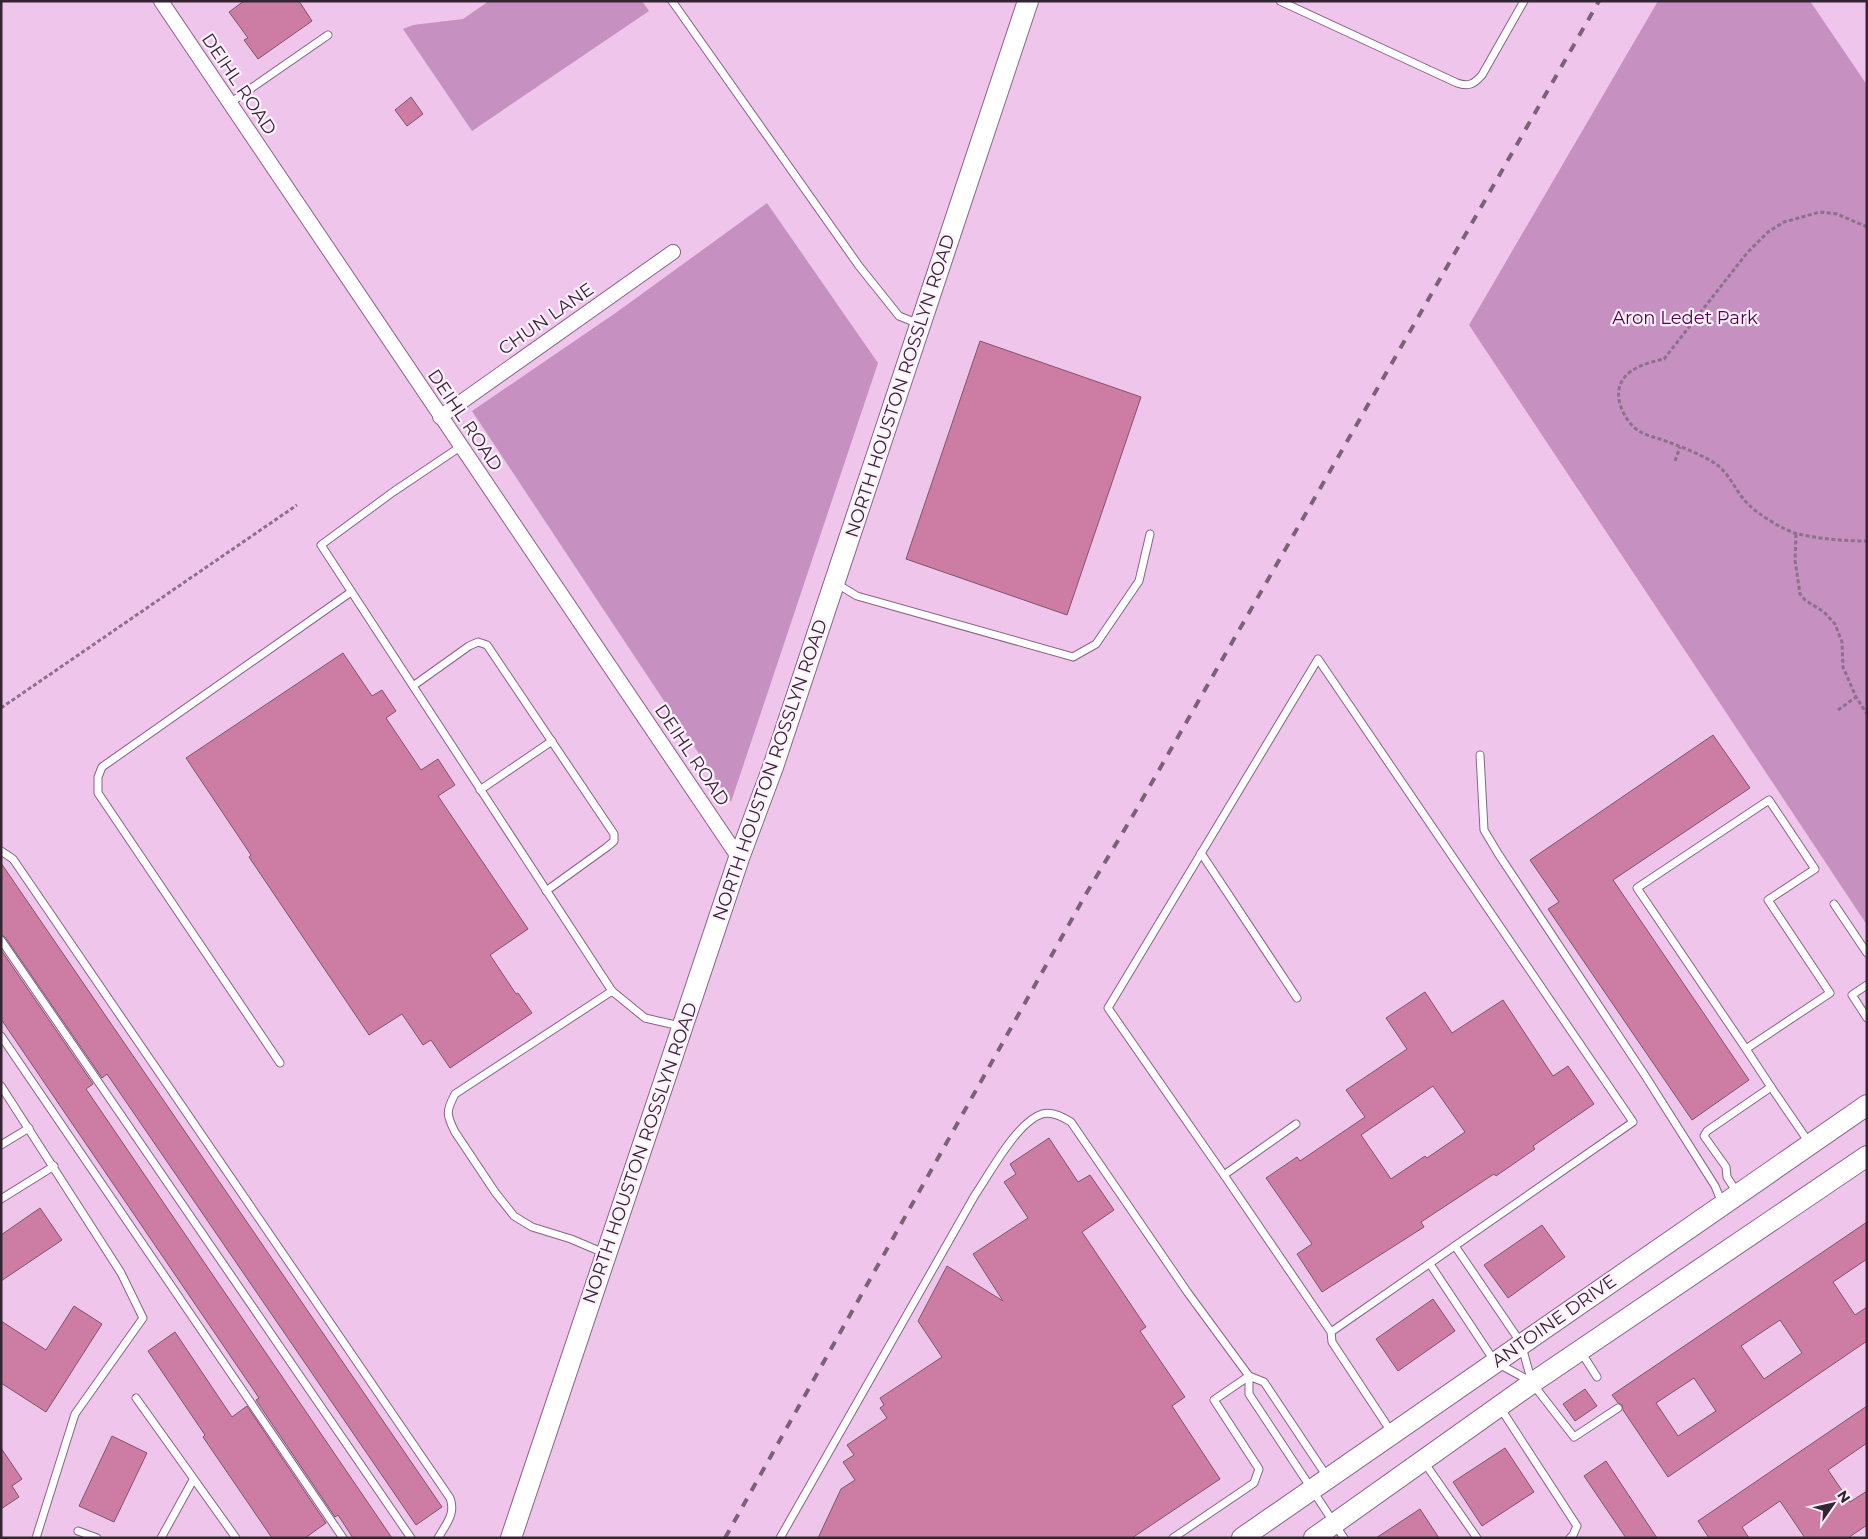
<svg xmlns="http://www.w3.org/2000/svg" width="1868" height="1539" font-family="Montserrat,sans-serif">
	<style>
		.green { fill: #c690c1 }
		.building { fill: #cd7da4; stroke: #82536a; fill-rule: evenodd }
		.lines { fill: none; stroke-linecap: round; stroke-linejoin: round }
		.lane-casing { stroke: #896386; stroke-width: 9 }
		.street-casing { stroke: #896386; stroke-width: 16 }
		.secondary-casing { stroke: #896386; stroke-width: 22 }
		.path { stroke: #8d718a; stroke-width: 3; stroke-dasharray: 4 2.5; stroke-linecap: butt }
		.lane { stroke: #fff; stroke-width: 7 }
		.street { stroke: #fff; stroke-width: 14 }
		.secondary { stroke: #fff; stroke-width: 20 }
		.rail { stroke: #7c6279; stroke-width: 4; stroke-dasharray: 9 9; stroke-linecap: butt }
		.labels { text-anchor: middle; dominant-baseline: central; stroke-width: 4.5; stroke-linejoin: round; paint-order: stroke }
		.street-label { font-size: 18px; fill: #352533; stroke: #fef1fd }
		.park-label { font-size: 18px; fill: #530151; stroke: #fef1fd }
	</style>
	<rect width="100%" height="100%" fill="#f0c5eb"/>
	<g class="green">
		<polygon points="489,1 642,1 649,11 472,131 403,29 413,25 463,19"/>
		<polygon points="1658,1 1810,1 1867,85 1867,925 1469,325"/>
		<polygon points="767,203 878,363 731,802 472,411 617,312"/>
	</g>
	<g class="building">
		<polygon points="244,1 299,1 312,21 258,59 244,40 248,38 229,12"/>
		<polygon points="411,97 423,114 407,126 395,110"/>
		<polygon points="980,341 1141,397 1067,615 906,559"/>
		<polygon points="343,653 372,696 382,690 396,711 386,718 421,770 438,759 455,785 438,796 528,929 490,955 516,994 518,993 532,1013 450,1068 431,1040 423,1045 402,1014 369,1035 249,857 251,855 186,758"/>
		<polygon points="1713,735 1750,788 1613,880 1749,1080 1692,1120 1548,909 1559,902 1530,860"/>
		<polygon points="1,863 442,1507 416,1525 107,1074 102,1078 5,937 1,935"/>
		<polygon points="1,950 93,1084 86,1089 392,1538 353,1538 338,1515 335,1517 256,1400 259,1398 1,1019"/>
		<path d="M 1425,992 L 1452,1033 L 1503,1000 L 1553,1076 L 1568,1066 L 1594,1104 L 1533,1146 L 1535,1149 L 1496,1176 L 1494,1174 L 1421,1222 L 1424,1227 L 1322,1292 L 1297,1254 L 1312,1244 L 1266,1178 L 1297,1157 L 1300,1161 L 1365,1117 L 1346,1090 L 1407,1049 L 1386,1018 ZM 1433,1086 L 1465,1132 L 1427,1158 L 1425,1156 L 1391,1179 L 1361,1135 Z"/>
		<polygon points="1049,1138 1078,1182 1090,1175 1114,1210 1082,1232 1146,1327 1140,1331 1185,1397 1172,1406 1220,1479 1132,1538 818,1538 841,1489 855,1480 843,1462 854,1455 847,1445 887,1418 880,1408 884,1405 880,1398 942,1357 918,1321 947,1266 1003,1301 973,1254 1028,1218 1004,1182 1016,1174 1010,1164"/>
		<polygon points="40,1208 62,1240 1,1281 1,1235"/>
		<path d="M 1867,1222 L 1867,1259 L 1833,1282 L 1855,1315 L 1867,1307 L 1867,1341 L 1668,1477 L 1623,1410 L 1622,1405 L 1618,1403 L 1612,1395 ZM 1780,1320 L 1802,1353 L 1764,1379 L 1741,1346 ZM 1694,1378 L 1716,1411 L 1678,1436 L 1656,1403 Z"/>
		<polygon points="1542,1225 1565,1257 1508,1298 1484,1265"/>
		<polygon points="1433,1299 1455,1331 1398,1371 1376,1339"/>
		<polygon points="74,1306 102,1324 46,1412 1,1383 1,1321 46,1350"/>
		<polygon points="175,1332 232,1417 247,1406 326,1523 305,1538 272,1538 203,1437 205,1435 148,1351"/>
		<polygon points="1585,1389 1597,1406 1575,1421 1563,1404"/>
		<polygon points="1867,1406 1867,1443 1828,1470 1850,1502 1867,1491 1867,1525 1848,1538 1805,1538 1780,1501 1742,1527 1749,1538 1709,1538 1698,1521"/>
		<polygon points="112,1436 147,1453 114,1522 79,1506"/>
		<polygon points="1,1448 22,1479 12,1486 19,1497 1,1509"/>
		<polygon points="1505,1448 1534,1492 1482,1526 1453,1482"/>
		<polygon points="1606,1461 1657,1538 1626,1538 1584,1476"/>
		<polygon points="1420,1509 1439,1538 1376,1538"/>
	</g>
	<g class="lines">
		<g class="lane-casing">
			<g id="lane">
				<polyline points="672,1 859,266 899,316 919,324"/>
				<path d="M 1280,1 L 1457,83 C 1469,87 1474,84 1482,75 L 1524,1"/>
				<polyline points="230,103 328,35"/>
				<polyline points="460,447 393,492 321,545 612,991"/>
				<polyline points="837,584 857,596 1073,657 1096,644 1139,581 1150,534"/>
				<polyline points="413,686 469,646 478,642 487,645 614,834 614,841 607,847 546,891"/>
				<polyline points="1480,755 1484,830 1499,855 1646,1077 1715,1186 1722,1203"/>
				<polyline points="480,790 552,741"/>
				<path d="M 1,851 L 13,859 L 450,1498 C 456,1514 446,1524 438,1538"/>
				<polyline points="1201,853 1297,998"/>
				<polyline points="1834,904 1867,953"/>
				<polyline points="1,940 411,1538"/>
				<polyline points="1867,985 1852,995 1867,1018"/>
				<polyline points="1,1036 343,1538"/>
				<polyline points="1746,1049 1637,888 1769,800 1815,869 1768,900 1830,993 1746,1049 1771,1087"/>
				<polyline points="280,1063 98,793 98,777 102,767 351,592"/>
				<polyline points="1,1086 121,1273 143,1318 75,1414 36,1538"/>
				<polyline points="1,1145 29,1128"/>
				<polyline points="1224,1175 1296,1124"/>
				<polyline points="1738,1194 1727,1177 1726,1167 1704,1136 1707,1131 1771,1087 1810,1144"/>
				<polyline points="1,1199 54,1166"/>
				<polyline points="1455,1246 1521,1343 1532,1383 1574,1437 1618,1408"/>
				<path d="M 604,1253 L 571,1239 L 532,1227 L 514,1216 L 495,1192 L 455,1132 C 446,1114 446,1111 455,1094 L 612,991 L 645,1018 L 680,1026"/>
				<polyline points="1430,1264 1495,1362 1530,1381"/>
				<polyline points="1331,1332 1633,1122 1318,659 1108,1008 1224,1175 1331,1332 1332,1342 1392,1433"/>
				<polyline points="1581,1352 1597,1377"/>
				<polyline points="136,1398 236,1538"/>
				<polyline points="1501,1409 1577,1526 1573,1535 1570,1538"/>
				<polyline points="1424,1462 1477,1538"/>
				<polyline points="1328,1478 1264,1382 1249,1376 1249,1394 1344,1538"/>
				<polyline points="78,1531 97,1538"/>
				<polyline points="161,1538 193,1480"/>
				<path d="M 780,1538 L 975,1195 C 990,1173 1017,1122 1042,1114 C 1052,1111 1063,1117 1071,1122 L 1188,1293 L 1249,1376 L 1214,1400 L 1259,1469 L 1254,1483 L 1173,1538"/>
			</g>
		</g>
		<g class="street-casing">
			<g id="street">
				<polyline points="161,1 739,858"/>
				<polyline points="440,417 673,252"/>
			</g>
		</g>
		<g class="secondary-casing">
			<g id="secondary">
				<polyline points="511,1538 739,858 773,767 1028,1"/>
				<polyline points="1242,1538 1867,1105"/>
				<polyline points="1314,1538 1532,1383 1867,1156"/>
			</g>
		</g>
		<g class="path">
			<path d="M 1867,227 L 1837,214 L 1820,212 L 1784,222 L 1768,232 L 1747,253 L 1664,359 C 1646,363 1623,369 1619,389 C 1616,403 1627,424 1639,431 C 1645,435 1653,437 1660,439 C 1679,446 1699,453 1716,464 C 1731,475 1736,493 1749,505 C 1759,515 1785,531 1798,534 C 1821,539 1844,541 1867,541"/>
			<polyline points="1675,461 1680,447"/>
			<polyline points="1796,534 1795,560 1800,594 1805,600 1824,612 1835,624 1842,642 1843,667 1856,697 1867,714"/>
			<polyline points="1,708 297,505"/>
			<polyline points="1838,710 1856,697"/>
		</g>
		<use href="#lane" class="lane"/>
		<use href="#street" class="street"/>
		<use href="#secondary" class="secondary"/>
		<polyline class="rail" points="725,1538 1086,894 1135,812 1599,1"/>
	</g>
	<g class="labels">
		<g class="street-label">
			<text transform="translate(239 84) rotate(56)">DEIHL ROAD</text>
			<text transform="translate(546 319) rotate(-35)">CHUN LANE</text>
			<text transform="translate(900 386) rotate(-72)">NORTH HOUSTON ROSSLYN ROAD</text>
			<text transform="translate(465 420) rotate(56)">DEIHL ROAD</text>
			<text transform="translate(692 755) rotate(56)">DEIHL ROAD</text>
			<text transform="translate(770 770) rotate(-71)">NORTH HOUSTON ROSSLYN ROAD</text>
			<text transform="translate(640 1153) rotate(-71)">NORTH HOUSTON ROSSLYN ROAD</text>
			<text transform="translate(1554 1321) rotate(-35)">ANTOINE DRIVE</text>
		</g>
		<g class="park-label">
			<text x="1685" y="318">Aron Ledet Park</text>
		</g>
	</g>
	<rect width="1868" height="1539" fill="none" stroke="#352533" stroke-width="5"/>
	<g transform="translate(1833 1504) rotate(56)" stroke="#fef1fd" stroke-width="4" paint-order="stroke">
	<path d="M0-4L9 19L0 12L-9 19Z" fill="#352533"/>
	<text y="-8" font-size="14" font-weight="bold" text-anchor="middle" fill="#352533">N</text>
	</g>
</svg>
